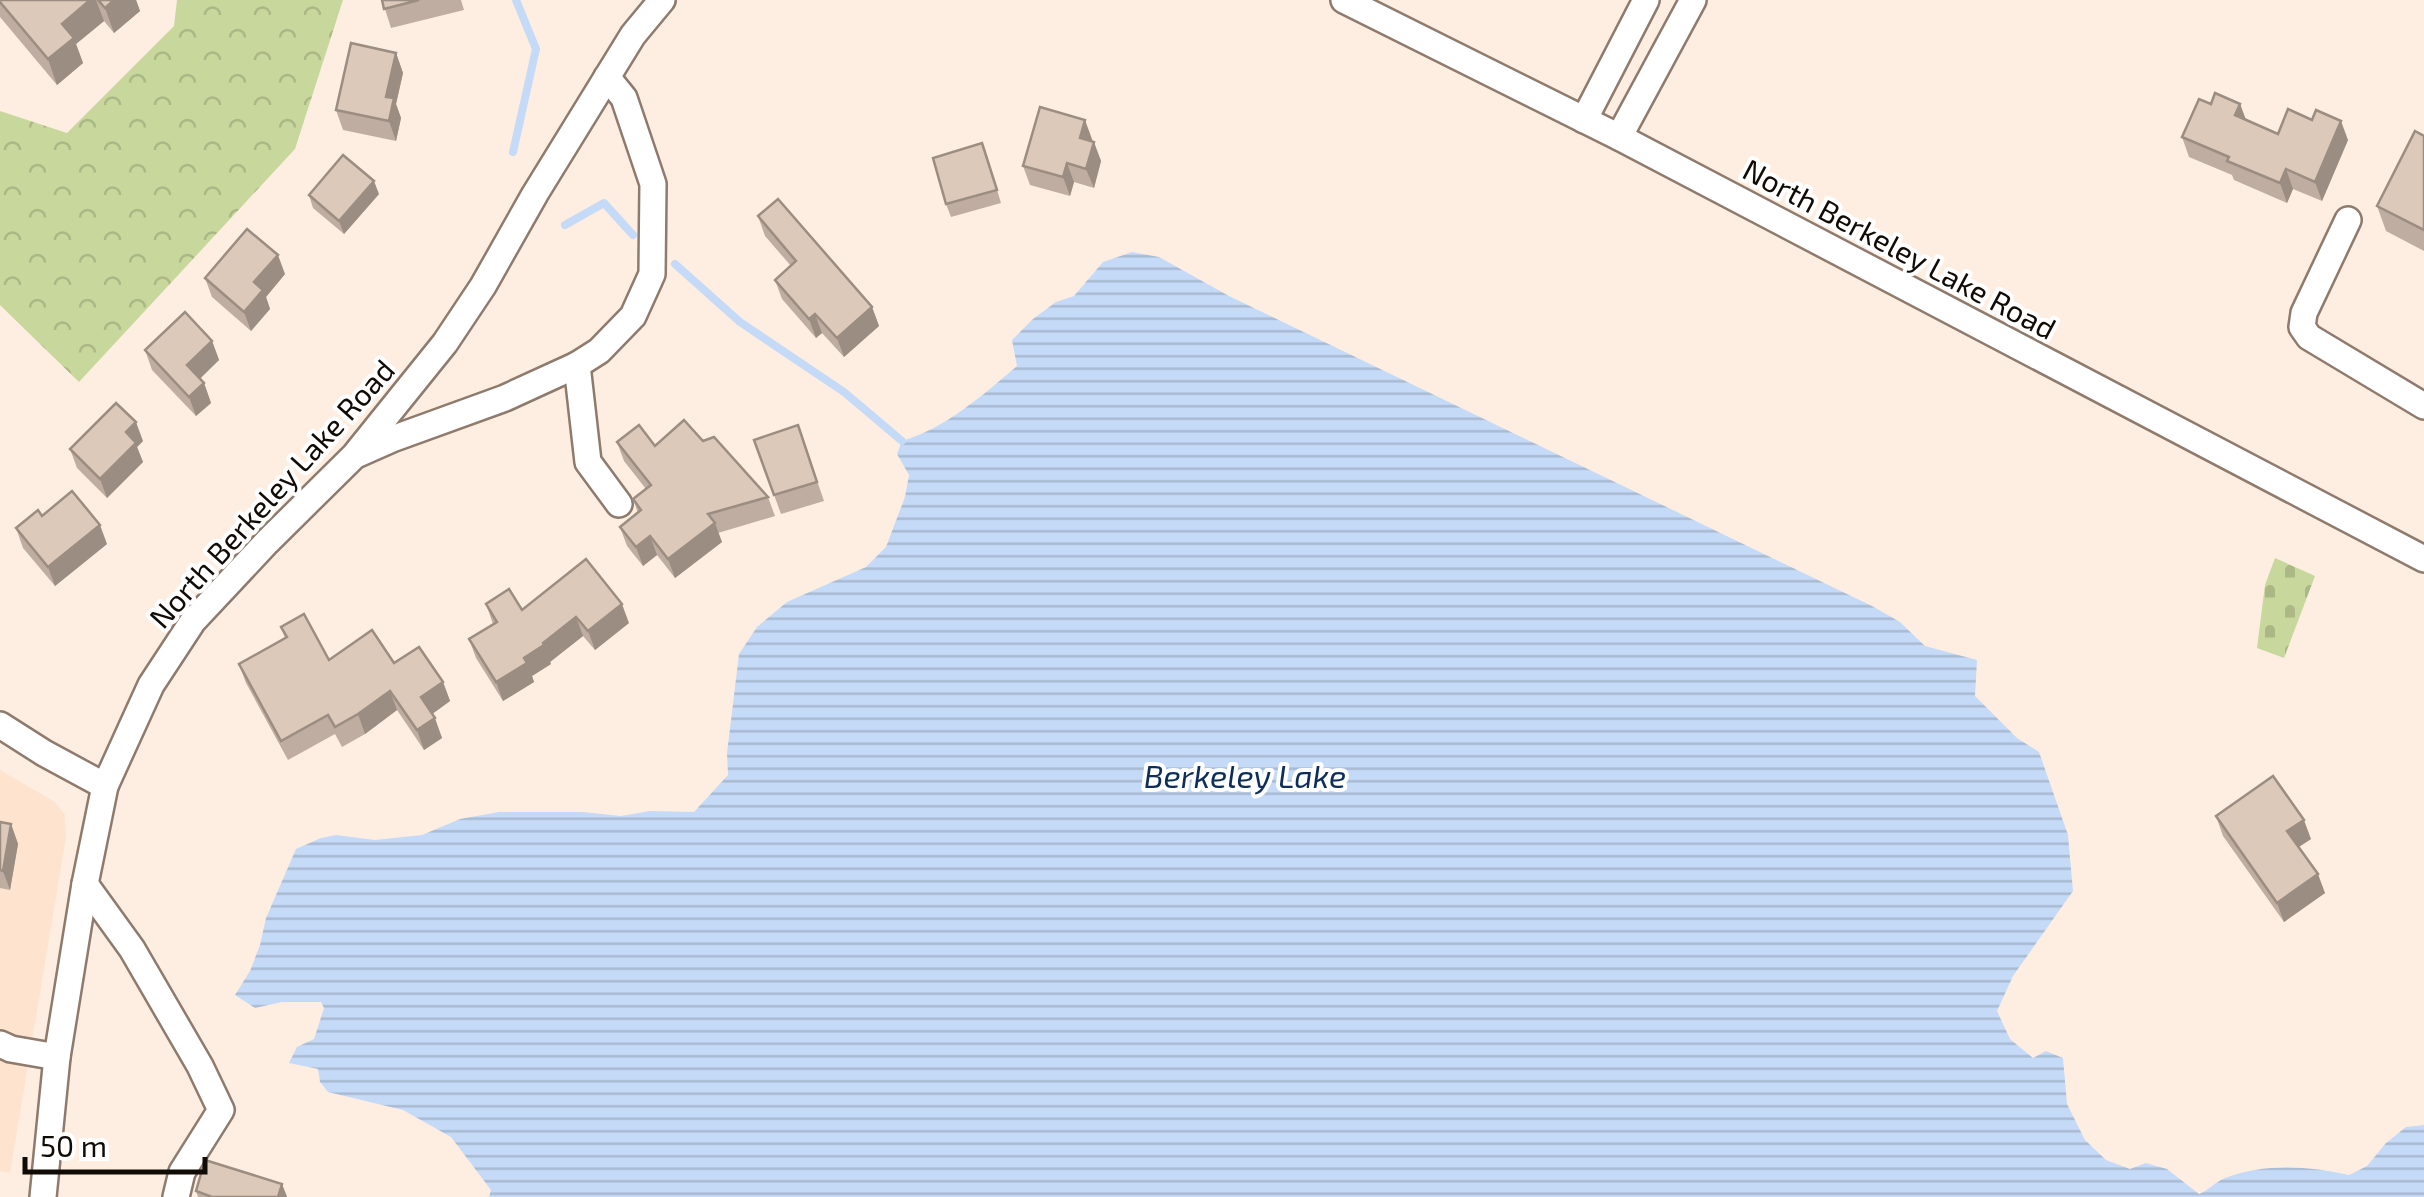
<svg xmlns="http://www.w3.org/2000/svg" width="2424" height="1197" font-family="'Exo 2',sans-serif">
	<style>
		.built { fill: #fee3ce }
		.forest { fill: url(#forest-crowns) }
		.cemetery { fill: url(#cemetery-stones) }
		.water { fill: url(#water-rules) }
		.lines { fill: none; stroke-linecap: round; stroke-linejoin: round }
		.stream { stroke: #c5daf7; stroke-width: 8 }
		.minor-casing { stroke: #8e7b6d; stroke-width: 30 }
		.minor { stroke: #fff; stroke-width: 25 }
		.wall { fill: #beada0 }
		.shaded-wall { fill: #9b8d82 }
		.building { fill: #ddc9ba; stroke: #9b8d82; stroke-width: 2.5 }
		.labels { text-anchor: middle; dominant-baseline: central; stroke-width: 8; stroke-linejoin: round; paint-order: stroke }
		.street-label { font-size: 30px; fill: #110b06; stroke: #fff }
		.water-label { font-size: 32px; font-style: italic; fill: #0d2e5a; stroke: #fff }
	</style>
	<defs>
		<pattern id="forest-crowns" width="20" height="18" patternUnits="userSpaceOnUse" patternTransform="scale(2.5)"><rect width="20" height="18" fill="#c8d79c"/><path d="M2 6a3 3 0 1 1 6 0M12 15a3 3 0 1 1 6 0" fill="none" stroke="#abb785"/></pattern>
		<pattern id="cemetery-stones" width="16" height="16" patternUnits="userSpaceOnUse" patternTransform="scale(2.5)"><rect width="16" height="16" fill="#c8d79c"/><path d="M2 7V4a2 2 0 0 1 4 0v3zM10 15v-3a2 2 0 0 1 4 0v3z" fill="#abb785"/></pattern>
		<pattern id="water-rules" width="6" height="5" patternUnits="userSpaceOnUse" patternTransform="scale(2.5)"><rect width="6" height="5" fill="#c5daf7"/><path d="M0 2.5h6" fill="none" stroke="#a8bad2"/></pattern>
	</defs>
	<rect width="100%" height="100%" fill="#feeee1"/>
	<polygon class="built" points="0,770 55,802 65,815 66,837 10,1173 0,1171"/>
	<polygon class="forest" points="177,0 343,0 295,149 79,382 0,305 0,111 67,133 174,26"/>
	<polygon class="cemetery" points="2275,558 2315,576 2284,658 2257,648 2265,585"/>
	<path class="water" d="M 1132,252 L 1159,257 L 1229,296 L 1872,606 L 1900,622 L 1925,646 L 1977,660 L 1975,696 L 2017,738 L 2039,752 L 2068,835 L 2073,891 L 2013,976 L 1997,1011 L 2010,1039 L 2033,1058 L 2046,1051 L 2063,1058 L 2067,1104 L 2085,1140 L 2106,1160 L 2130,1169 L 2146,1163 L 2167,1169 L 2199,1194 C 2209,1190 2215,1182 2225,1178 C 2263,1163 2310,1166 2349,1175 L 2367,1166 L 2386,1143 L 2406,1127 L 2424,1125 L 2424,1197 L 489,1197 L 491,1190 L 451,1137 L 403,1110 L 328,1092 L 320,1082 L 318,1069 L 289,1063 L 297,1047 L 314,1039 L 324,1008 L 321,1002 L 282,1002 L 255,1008 L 235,995 L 250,971 L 260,945 L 266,918 L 296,849 L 321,838 L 336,835 L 375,840 L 422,835 L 460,819 L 499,812 L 583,812 L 621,816 L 650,811 L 694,812 L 728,775 L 727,753 L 739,654 L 757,627 L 787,602 L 866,567 L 886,547 L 905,497 L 909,475 L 897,454 L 902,441 C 946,428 983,395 1017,366 L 1012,340 L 1033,319 L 1056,302 L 1074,296 L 1103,262 Z"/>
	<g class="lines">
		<g class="stream">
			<polyline points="513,152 536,49 516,0"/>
			<polyline points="565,225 604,203 633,235"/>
			<polyline points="675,264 740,322 844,392 902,441"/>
		</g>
		<g class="minor-casing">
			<g id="minor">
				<polyline points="1344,0 1619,137 2424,559"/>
				<polyline points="1584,120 1646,0"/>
				<polyline points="1619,137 1693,0"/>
				<polyline points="2348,220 2304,313 2302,327 2309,337 2424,406"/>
				<polyline points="577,365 588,462 619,504"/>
				<polyline points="358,454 392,439 505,398 577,365 599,351 633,316 652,274 653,184 624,98 607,77"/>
				<polyline points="0,725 44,753 105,786"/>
				<polyline points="85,884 132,949 200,1066 221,1110 182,1172 176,1197"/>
				<polyline points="0,1044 11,1049 57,1057"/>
				<polyline points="43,1197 57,1057 85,884 105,786 151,685 193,621 267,542 354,456 445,343 483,286 535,194 633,35 662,0"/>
			</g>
		</g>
		<use href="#minor" class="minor"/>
	</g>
	<g class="wall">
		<polygon points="0,0 136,0 140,11 114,33 104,21 76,44 83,63 57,85 0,17"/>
		<polygon points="382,0 461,0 464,10 391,28"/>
		<polygon points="396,53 403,73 396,104 401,118 396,141 343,130 336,110"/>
		<polygon points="2211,104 2240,104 2246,120 2278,134 2348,140 2322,201 2293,189 2287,203 2234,180 2232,175 2189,157 2182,137"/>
		<polygon points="2424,136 2424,251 2386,231 2377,206"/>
		<polygon points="1092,139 1101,161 1094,188 1074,182 1070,196 1030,185 1023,166"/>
		<polygon points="987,156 1001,203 951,217 946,204"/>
		<polygon points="379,194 344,234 313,208 309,195"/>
		<polygon points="758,216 872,307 879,326 844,357 822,333 816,338 782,299 775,280 791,266 765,236"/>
		<polygon points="285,274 266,297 270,309 251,331 212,297 205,278"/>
		<polygon points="212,341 219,360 200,379 204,383 211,403 196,416 152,370 145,350"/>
		<polygon points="798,425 824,501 781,514 754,440"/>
		<polygon points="143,441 137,447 143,462 107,498 77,468 70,449"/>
		<polygon points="703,441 768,497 775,516 718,533 722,542 675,578 657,555 643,566 627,546 620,527 638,513 633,499 646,489 624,461 617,442 655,446"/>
		<polygon points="42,516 107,544 55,586 23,548 16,528"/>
		<polygon points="486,604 522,610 629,623 595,650 583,636 550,662 551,664 532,676 534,682 503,701 476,658 469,639 493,624"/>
		<polygon points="281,627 329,660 394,663 443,682 450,701 432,714 442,738 424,750 397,710 365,734 342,747 335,734 288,760 246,683 239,664 285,638"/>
		<polygon points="2216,816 2311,839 2299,847 2325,893 2284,922 2223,836"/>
		<polygon points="0,822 11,824 18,844 10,890 0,888"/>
		<polygon points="282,1184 287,1197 198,1197 196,1191"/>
	</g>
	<g class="shaded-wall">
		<polygon points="90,0 96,0 104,21 76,44 83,63 57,85 48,59 62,24"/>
		<polygon points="114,0 136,0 140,11 114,33 105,8"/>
		<polygon points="396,53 403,73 396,104 401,118 396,141 389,121 386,97"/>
		<polygon points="2240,104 2247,123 2235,115"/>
		<polygon points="1085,120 1092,139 1087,157 1080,138"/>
		<polygon points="2341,121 2348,140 2322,201 2315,182"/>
		<polygon points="1094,142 1101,161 1094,188 1086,169"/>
		<polygon points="1067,163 1074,182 1070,196 1063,177"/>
		<polygon points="2286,169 2293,189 2287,203 2280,183"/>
		<polygon points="374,181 379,194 344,234 339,221"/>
		<polygon points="278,255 285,274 266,297 270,309 251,331 244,312 254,282"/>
		<polygon points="872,307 879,326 844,357 837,338"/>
		<polygon points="815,314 822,333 816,338 809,319"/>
		<polygon points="212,341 219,360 194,384 187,365"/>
		<polygon points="204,383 211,403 196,416 189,397"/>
		<polygon points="136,422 143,441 137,447 143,462 107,498 100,479 126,432"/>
		<polygon points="715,523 722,542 675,578 668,559"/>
		<polygon points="100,525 107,544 55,586 48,567"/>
		<polygon points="650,536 657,555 643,566 636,547"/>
		<polygon points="622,604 629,623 595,650 588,631"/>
		<polygon points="576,617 583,636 550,662 551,664 532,676 534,682 503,701 496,682"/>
		<polygon points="443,682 450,701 428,717 421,697"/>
		<polygon points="390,691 397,710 365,734 358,714"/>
		<polygon points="435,718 442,738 424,750 417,730"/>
		<polygon points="2304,820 2311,839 2294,850 2287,831"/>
		<polygon points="11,824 18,844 10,890 3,871"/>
		<polygon points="2318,874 2325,893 2284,922 2277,903"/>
		<polygon points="282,1184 287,1197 278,1197"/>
	</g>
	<g class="building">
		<polygon points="0,0 90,0 62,24 74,38 48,59 0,2"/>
		<polygon points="98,0 114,0 105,8"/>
		<polygon points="382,0 419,0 384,9"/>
		<polygon points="351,43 396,53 386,97 394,98 389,121 336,110"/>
		<polygon points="2215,93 2240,104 2235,115 2278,134 2288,109 2312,120 2316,110 2341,121 2315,182 2286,169 2280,183 2227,161 2229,157 2182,137 2199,99 2211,104"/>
		<polygon points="1040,107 1085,120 1080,138 1094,142 1086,169 1067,163 1063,177 1023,166"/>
		<polygon points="2415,131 2424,136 2424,230 2377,206"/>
		<polygon points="982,143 997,190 946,204 933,158"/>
		<polygon points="343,155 374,181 339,221 309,195"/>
		<polygon points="778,199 872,307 837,338 815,314 809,319 775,280 796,261 758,216"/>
		<polygon points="247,229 278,255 254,282 263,290 244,312 205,278"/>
		<polygon points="185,312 212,341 187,365 204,383 189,397 145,350"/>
		<polygon points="116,403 136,422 126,432 136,443 100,479 70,449"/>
		<polygon points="684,420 703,441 714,437 768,497 708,514 715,523 668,559 650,536 636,547 620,527 641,510 633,499 651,485 617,442 639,425 655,446"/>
		<polygon points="798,425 817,482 774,495 754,440"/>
		<polygon points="72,491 100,525 48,567 16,528 38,510 42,516"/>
		<polygon points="586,559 622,604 588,631 576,617 543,643 544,645 524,658 527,663 496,682 469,639 497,622 486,604 509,589 522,610"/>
		<polygon points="304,614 329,660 372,630 394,663 419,647 443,682 421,697 435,718 417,730 390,691 358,714 335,727 328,715 281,741 239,664 287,637 281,627"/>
		<polygon points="2273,776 2304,820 2287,831 2318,874 2277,903 2216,816"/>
		<polygon points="0,822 11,824 3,871 0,870"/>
		<polygon points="205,1160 282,1184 278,1197 212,1197 196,1191"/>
	</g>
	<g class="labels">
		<g class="street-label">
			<text transform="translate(1900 248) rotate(28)">North Berkeley Lake Road</text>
			<text transform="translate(271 493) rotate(-48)">North Berkeley Lake Road</text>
		</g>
		<g class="water-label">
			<text x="1245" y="775">Berkeley Lake</text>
		</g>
	</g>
	<path d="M25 1157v15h180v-15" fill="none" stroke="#110b06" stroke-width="5"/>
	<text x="40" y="1157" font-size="30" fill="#110b06" stroke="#ffffff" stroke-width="8" paint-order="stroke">50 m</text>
</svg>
